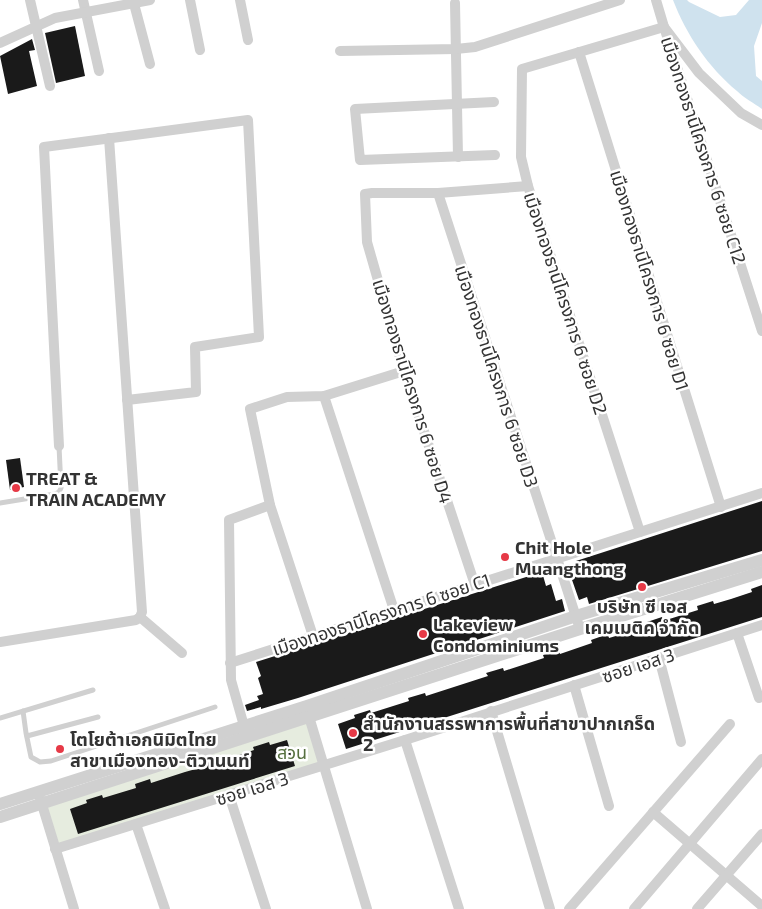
<svg xmlns="http://www.w3.org/2000/svg" width="762" height="909" font-family="'Exo 2','Noto Sans Thai',sans-serif">
	<style>
		.green { fill: #e6ecdf }
		.water { fill: #cfe2ee }
		.building { fill: #1a1a1a }
		.lines { fill: none; stroke-linecap: round; stroke-linejoin: round }
		.service { stroke: #d0d0d0; stroke-width: 5 }
		.minor { stroke: #d0d0d0; stroke-width: 10 }
		.tertiary { stroke: #d0d0d0; stroke-width: 12 }
		.poi-dot { fill: #e63946; stroke: #fff; stroke-width: 2 }
		.labels { text-anchor: middle; dominant-baseline: central; stroke-width: 5; stroke-linejoin: round; paint-order: stroke }
		.street-label { font-size: 18px; fill: #333; stroke: #fff }
		.poi-label { font-size: 18px; font-weight: bold; fill: #333; stroke: #fff; text-anchor: start }
		.park-label { font-size: 18px; fill: #56703f; stroke: #fff }
	</style>
	<rect width="100%" height="100%" fill="#fff"/>
	<polygon class="green" points="310,722 323,765 55,849 44,808"/>
	<path class="water" d="M 673,0 L 687,0 L 689,2 L 720,17 L 736,15 L 749,0 L 762,0 L 762,23 L 754,46 L 756,76 L 762,81 L 762,109 C 754,103 744,98 737,91 C 708,67 686,34 673,0 Z"/>
	<g class="building">
		<polygon points="75,26 85,76 56,83 45,33"/>
		<polygon points="32,39 35,50 29,51 37,86 8,94 0,56"/>
		<polygon points="20,458 24,487 10,490 6,460"/>
		<polygon points="762,501 762,551 589,604 587,597 579,600 571,577 580,574 576,561"/>
		<polygon points="542,572 546,586 551,584 556,601 562,599 565,611 298,698 261,709 261,707 247,711 245,705 259,700 257,696 263,694 258,678 261,676 256,662"/>
		<polygon points="762,585 762,617 346,749 338,724 355,718 354,715 370,710 371,713 409,701 408,698 425,693 426,696 488,676 486,673 503,668 504,671 544,658 543,655 559,650 560,654 592,643 591,640 608,634 609,638 626,633 649,625 647,622 662,617 663,621 698,610 697,606 713,601 714,604 731,599 752,592 751,589"/>
		<polygon points="287,740 295,766 78,834 70,809 87,803 86,800 102,795 103,798 136,788 135,784 150,779 151,783 185,772 203,767 202,763 213,760 217,758 218,762 254,750 253,747 269,742 270,745"/>
	</g>
	<g class="lines">
		<g class="service">
			<polyline points="0,503 55,494 59,492 61,488 59,446"/>
			<polyline points="23,711 26,733 31,757 40,762 51,761 215,707"/>
			<polyline points="0,718 93,690"/>
			<polyline points="27,736 98,717"/>
		</g>
		<g class="minor">
			<polyline points="30,0 50,86"/>
			<polyline points="83,0 99,71"/>
			<polyline points="133,0 150,64"/>
			<polyline points="190,0 200,50"/>
			<polyline points="240,0 248,40"/>
			<polyline points="656,0 664,27 699,73 741,113 762,125"/>
			<polyline points="455,3 458,157"/>
			<polyline points="664,27 762,331"/>
			<polyline points="0,43 55,18 150,0"/>
			<polyline points="340,51 456,49 475,47 620,0"/>
			<polyline points="579,52 721,507"/>
			<polyline points="494,102 355,109 360,160 495,155"/>
			<polyline points="438,193 578,623"/>
			<polyline points="324,396 394,610"/>
			<polyline points="59,446 44,147 248,120 259,337 195,347 196,392 127,400"/>
			<polyline points="640,532 528,186 521,157 522,69 664,27"/>
			<polyline points="475,585 404,371 367,242 365,194 372,193 438,193 528,186"/>
			<polyline points="140,617 182,653"/>
			<polyline points="737,633 759,698"/>
			<polyline points="313,636 270,505 250,409 287,397 324,396 404,371"/>
			<polyline points="0,642 136,620 140,617 142,612 109,138"/>
			<polyline points="659,658 681,742"/>
			<polyline points="230,663 762,493"/>
			<polyline points="574,685 609,806"/>
			<polyline points="307,710 367,909"/>
			<polyline points="491,711 550,909"/>
			<polyline points="246,733 231,680 229,520 270,505"/>
			<polyline points="405,740 459,909"/>
			<polyline points="229,795 266,909"/>
			<polyline points="40,798 74,909"/>
			<polyline points="653,812 762,906"/>
			<polyline points="136,824 165,909"/>
			<polyline points="55,849 405,740 762,625"/>
			<polyline points="569,909 730,724"/>
			<polyline points="634,909 762,759"/>
			<polyline points="697,909 762,834"/>
		</g>
		<g class="tertiary">
			<polyline points="0,804 307,706 576,616 762,560"/>
			<polyline points="0,817 580,629 762,572"/>
		</g>
	</g>
	<g class="poi-dot">
		<circle cx="16" cy="488" r="5"/>
		<circle cx="505" cy="557" r="5"/>
		<circle cx="642" cy="587" r="5"/>
		<circle cx="423" cy="634" r="5"/>
		<circle cx="353" cy="733" r="5"/>
		<circle cx="60" cy="749" r="5"/>
	</g>
	<g class="labels">
		<g class="street-label">
			<text transform="translate(704 150) rotate(72)">เมืองทองธานีโครงการ 6 ซอย C12</text>
			<text transform="translate(650 280) rotate(73)">เมืองทองธานีโครงการ 6 ซอย D1</text>
			<text transform="translate(566 303) rotate(72)">เมืองทองธานีโครงการ 6 ซอย D2</text>
			<text transform="translate(497 376) rotate(72)">เมืองทองธานีโครงการ 6 ซอย D3</text>
			<text transform="translate(413 391) rotate(73)">เมืองทองธานีโครงการ 6 ซอย D4</text>
			<text transform="translate(381 614) rotate(-18)">เมืองทองธานีโครงการ 6 ซอย C1</text>
			<text transform="translate(638 665) rotate(-18)">ซอย เอส 3</text>
			<text transform="translate(252 788) rotate(-17)">ซอย เอส 3</text>
		</g>
		<g class="poi-label">
			<text x="26" y="478">TREAT &amp;<tspan x="26" dy="21">TRAIN ACADEMY</tspan></text>
			<text x="515" y="547">Chit Hole<tspan x="515" dy="21">Muangthong</tspan></text>
			<text x="642" y="606" text-anchor="middle">บริษัท ซี เอส<tspan x="642" dy="21">เคมเมติค จำกัด</tspan></text>
			<text x="433" y="624">Lakeview<tspan x="433" dy="21">Condominiums</tspan></text>
			<text x="363" y="723">สำนักงานสรรพาการพื้นที่สาขาปากเกร็ด<tspan x="363" dy="21">2</tspan></text>
			<text x="70" y="739">โตโยต้าเอกนิมิตไทย<tspan x="70" dy="21">สาขาเมืองทอง-ติวานนท์</tspan></text>
		</g>
		<g class="park-label">
			<text x="292" y="752">สวน</text>
		</g>
	</g>
</svg>
